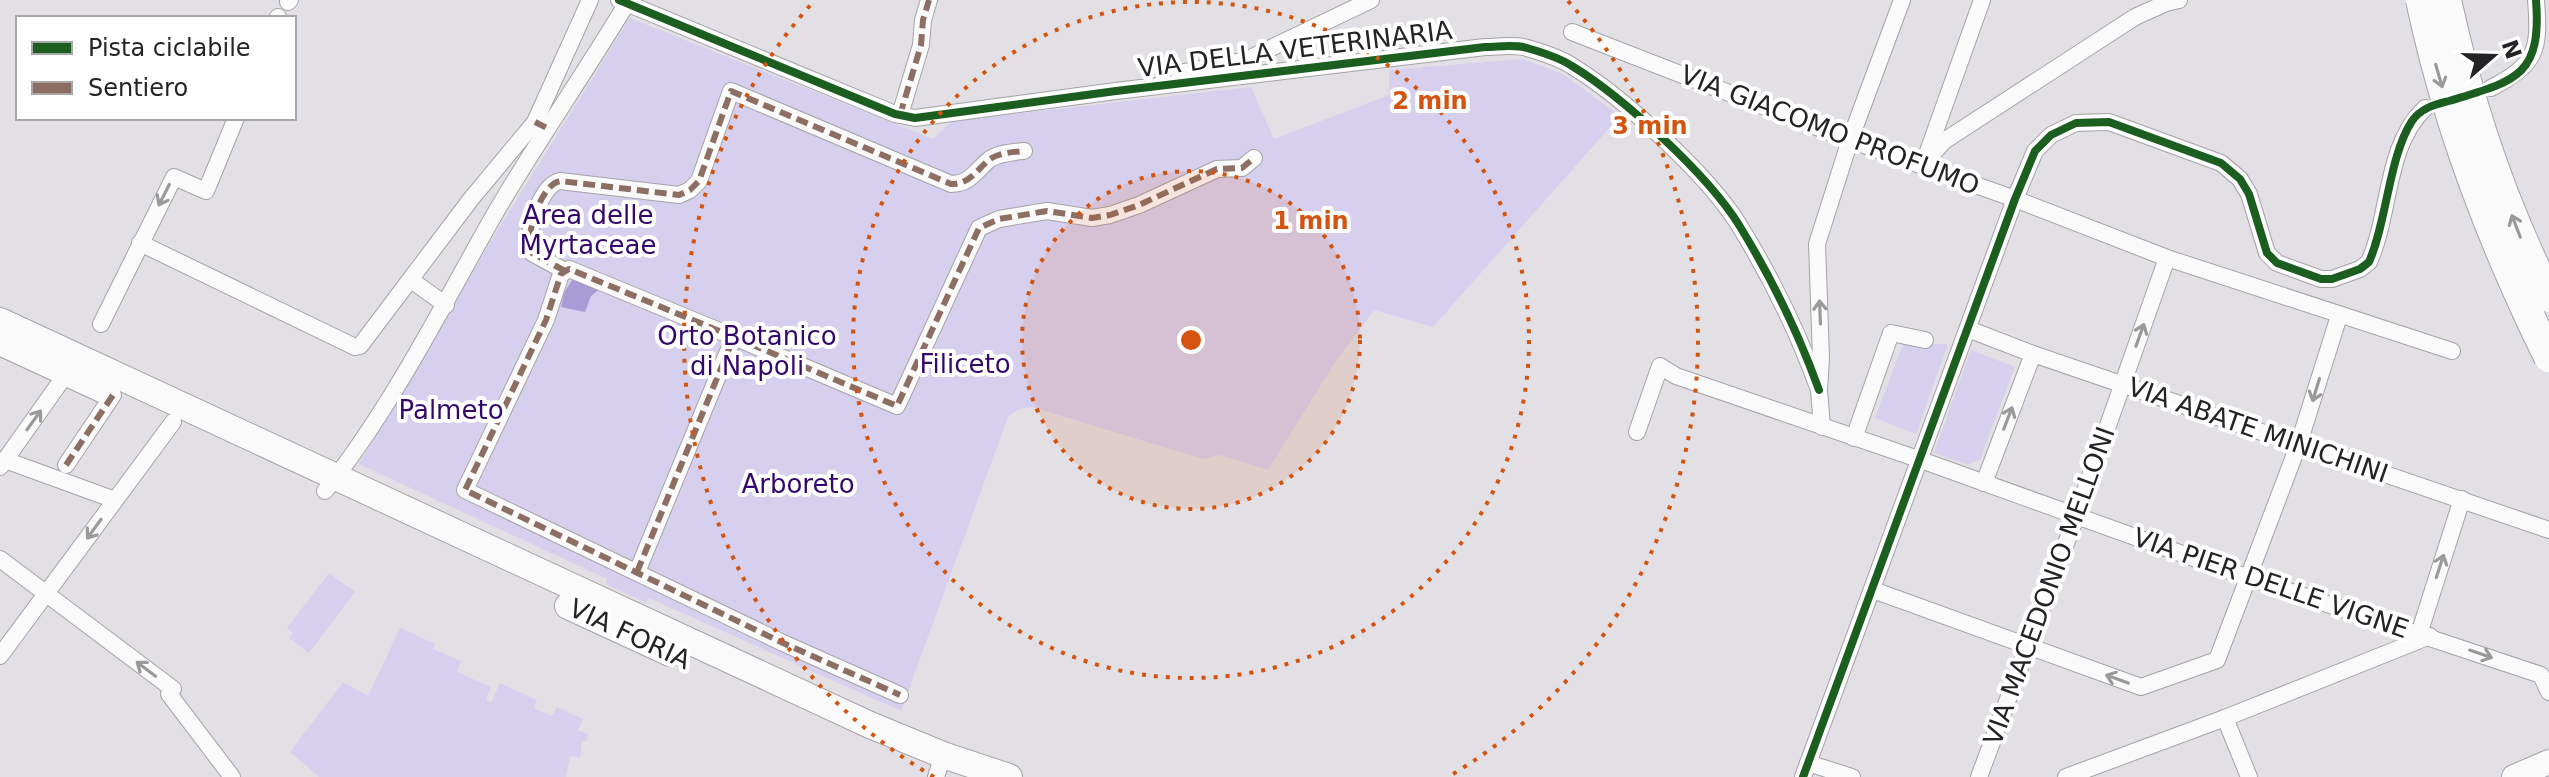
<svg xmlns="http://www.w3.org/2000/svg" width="2549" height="777" font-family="'DejaVu Sans',sans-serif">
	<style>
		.green { fill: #d6d0ee }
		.water { fill: #a99bd6 }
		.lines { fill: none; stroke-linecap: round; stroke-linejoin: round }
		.street-casing { stroke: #a4a3a6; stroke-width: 18 }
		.secondary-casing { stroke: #a4a3a6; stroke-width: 26 }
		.primary-casing { stroke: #a4a3a6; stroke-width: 28 }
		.street { stroke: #fbfafb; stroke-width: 16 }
		.secondary { stroke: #fbfafb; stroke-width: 24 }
		.primary { stroke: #fbfafb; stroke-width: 26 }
		.highway-bridge-casing { stroke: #a4a3a6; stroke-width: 32; stroke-linecap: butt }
		.highway-bridge { stroke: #fbfafb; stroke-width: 30 }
		.quiet { stroke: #8d6e63; stroke-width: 6; stroke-dasharray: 12 6; stroke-linecap: butt }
		.cycleway-casing { stroke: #fff; stroke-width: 13 }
		.cycleway { stroke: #1b5e20; stroke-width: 8 }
		.oneway { stroke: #9a9a9b }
		.ring { fill: none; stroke: #d4540f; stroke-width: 4; stroke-dasharray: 4 8 }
		.labels { text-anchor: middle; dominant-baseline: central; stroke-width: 8; stroke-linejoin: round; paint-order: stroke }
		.street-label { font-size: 26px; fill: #242426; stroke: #fff }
		.park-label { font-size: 26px; fill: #34076d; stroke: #fff }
		.centre { fill: #d4540f; stroke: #fff; stroke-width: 4 }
		.ring-label { font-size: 24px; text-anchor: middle; font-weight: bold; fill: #d4540f; stroke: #fff; stroke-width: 8; stroke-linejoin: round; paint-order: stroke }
	</style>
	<rect width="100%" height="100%" fill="#e2e0e5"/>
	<g class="green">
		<polygon points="630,18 933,139 952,121 1251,87 1274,139 1389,95 1389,70 1523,59 1563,74 1620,116 1433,327 1374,310 1334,364 1268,470 1220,455 1203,459 1032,407 1019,409 1008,417 901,711 649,598 646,603 606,584 607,579 359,464 492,239"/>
		<polygon points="1903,344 1948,344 1916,434 1875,418"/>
		<polygon points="1971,350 2015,367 1980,459 1968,465 1934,453"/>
		<polygon points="329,573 355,592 309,653 289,638 293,633 287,628"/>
		<polygon points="400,628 435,644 433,649 461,661 457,672 491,687 486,700 491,702 500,683 537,700 534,708 552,716 557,707 583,719 578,730 588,734 587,741 582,741 580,757 570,756 566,777 319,777 290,752 343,682 368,696"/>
	</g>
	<polygon class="water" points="572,280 582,281 601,288 591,296 585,312 561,307 564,293"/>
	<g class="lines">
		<g class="street-casing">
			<g id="street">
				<path d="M 619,0 L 895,114 L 915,118 L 1116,91 L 1485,47 C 1498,47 1515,44 1527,48 C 1541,52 1560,58 1572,66 C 1623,97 1708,175 1739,225 C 1771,277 1798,332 1819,390"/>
				<polyline points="288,2 290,0"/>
				<polyline points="278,18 278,17"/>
				<polyline points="1572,32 1850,140 2015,199 2167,258 2452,351"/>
				<polyline points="1179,73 1246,60 1371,0"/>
				<path d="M 2491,88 C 2537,64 2540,50 2536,0"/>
				<polyline points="900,115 921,45 923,20 929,0"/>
				<polyline points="1926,157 1982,0"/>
				<polyline points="1922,166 1944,141 2135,17 2166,3 2179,0"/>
				<polyline points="140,243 355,347 360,346 471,199 535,122 590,0"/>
				<path d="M 565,271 L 532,253 L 529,245 C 529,228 541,185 560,181 L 679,195 L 690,190 L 699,181 L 731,91 L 951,184 C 971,184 977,169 990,159 C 999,153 1013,152 1024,151"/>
				<polyline points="411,280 446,305"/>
				<polyline points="101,324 174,177 206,191 236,118"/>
				<polyline points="1968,329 2033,354 2549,530"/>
				<polyline points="734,337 897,406 979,228 999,219 1047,211 1092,218 1110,215 1139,205 1217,169 1242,168 1254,158"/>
				<polyline points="1822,427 1819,390 1821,358 1817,244 1850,140 1902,0"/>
				<polyline points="1637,432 1660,366 1676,376 1921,460 2249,578 2541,675 2549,692"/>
				<polyline points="1854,438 1891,333 1925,340"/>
				<polyline points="5,460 115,500"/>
				<polyline points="66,465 113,395"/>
				<polyline points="0,467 71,367"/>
				<polyline points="1984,483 2033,354"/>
				<path d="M 325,491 C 393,406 443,304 497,210 C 538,140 585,73 627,3"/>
				<polyline points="0,559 173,689"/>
				<polyline points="637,572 734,337 569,269 561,274 546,320 465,490 783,643 900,695"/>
				<polyline points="1873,590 2141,687 2217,660 2299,443 2339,316"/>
				<polyline points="2419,634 2462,499"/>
				<polyline points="0,656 173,422"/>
				<polyline points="169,694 232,777"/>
				<polyline points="2225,718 2249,777"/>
				<polyline points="1808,763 1852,777"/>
				<polyline points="936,777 943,755"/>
				<path d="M 1803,777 L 2015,199 L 2035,151 L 2051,135 L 2076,123 L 2109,122 L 2221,163 L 2240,179 L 2249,194 L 2267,253 L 2277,263 L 2321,279 L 2332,279 L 2360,269 L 2369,262 C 2391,213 2385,146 2425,108"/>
				<polyline points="1979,777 2074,522 2167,258"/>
				<polyline points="2066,777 2225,718 2430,636"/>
			</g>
		</g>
		<g class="secondary-casing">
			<polyline id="secondary" points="2514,777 2549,762"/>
		</g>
		<g class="primary-casing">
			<g id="primary">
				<polyline points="0,321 870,725 943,755 1009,777"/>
				<polyline points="0,342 104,390"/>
				<polyline points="568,606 670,653"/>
			</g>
		</g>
		<use href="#street" class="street"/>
		<use href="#secondary" class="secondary"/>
		<use href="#primary" class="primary"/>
		<g class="highway-bridge-casing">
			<g id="highway-bridge">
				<path d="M 2421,0 C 2447,124 2493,243 2549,357"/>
				<path d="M 2446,0 C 2468,102 2502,204 2549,297"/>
			</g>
		</g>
		<use href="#highway-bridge" class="highway-bridge"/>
		<g class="quiet">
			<polyline points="900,115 921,45 923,20 929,0"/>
			<polyline points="535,122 549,129"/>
			<path d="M 565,271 L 532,253 L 529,245 C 529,228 541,185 560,181 L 679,195 L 690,190 L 699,181 L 731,91 L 951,184 C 971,184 977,169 990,159 C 999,153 1013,152 1024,151"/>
			<polyline points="734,337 897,406 979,228 999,219 1047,211 1092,218 1110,215 1139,205 1217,169 1242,168 1254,158"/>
			<polyline points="66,465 113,395"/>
			<polyline points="637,572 734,337 569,269 561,274 546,320 465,490 783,643 900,695"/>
		</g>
		<g class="cycleway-casing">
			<g id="cycleway">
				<path d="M 619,0 L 895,114 L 915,118 L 1116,91 L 1485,47 C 1498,47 1515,44 1527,48 C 1541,52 1560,58 1572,66 C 1623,97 1708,175 1739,225 C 1771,277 1798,332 1819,390"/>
				<path d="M 1803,777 L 2015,199 L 2035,151 L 2051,135 L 2076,123 L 2109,122 L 2221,163 L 2240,179 L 2249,194 L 2267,253 L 2277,263 L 2321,279 L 2332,279 L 2360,269 L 2369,262 C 2387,221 2389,156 2412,121 C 2421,108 2434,105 2449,101 C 2515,81 2542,77 2536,0"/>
			</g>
		</g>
		<use href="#cycleway" class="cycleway"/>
	</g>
	<defs><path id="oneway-shaft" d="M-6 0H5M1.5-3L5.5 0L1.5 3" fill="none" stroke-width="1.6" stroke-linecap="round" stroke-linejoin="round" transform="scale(2)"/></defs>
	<g class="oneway">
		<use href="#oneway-shaft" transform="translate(2439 76) rotate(74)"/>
		<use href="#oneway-shaft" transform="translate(164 195) rotate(117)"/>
		<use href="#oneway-shaft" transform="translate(2516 226) rotate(-111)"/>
		<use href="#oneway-shaft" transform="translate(1820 312) rotate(-92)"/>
		<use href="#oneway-shaft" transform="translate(2140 335) rotate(-70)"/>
		<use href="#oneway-shaft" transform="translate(2316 390) rotate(107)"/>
		<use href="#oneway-shaft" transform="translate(2008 418) rotate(-69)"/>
		<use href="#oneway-shaft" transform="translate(34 420) rotate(-54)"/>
		<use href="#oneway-shaft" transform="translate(94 529) rotate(126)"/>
		<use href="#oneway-shaft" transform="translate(2440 566) rotate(-72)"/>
		<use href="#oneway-shaft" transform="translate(2481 654) rotate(19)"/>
		<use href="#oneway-shaft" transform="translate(146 669) rotate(-143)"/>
		<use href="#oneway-shaft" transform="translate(2117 679) rotate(-160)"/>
	</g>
	<circle cx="1191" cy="340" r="169" fill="#d4540f" fill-opacity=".12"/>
	<g class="ring">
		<circle cx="1191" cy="340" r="169"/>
		<circle cx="1191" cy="340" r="338"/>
		<path d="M934 777A507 507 0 0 1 814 1M1568 1A507 507 0 0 1 1448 777"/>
	</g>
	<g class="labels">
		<g class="street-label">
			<text transform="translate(1295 49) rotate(-7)">VIA DELLA VETERINARIA</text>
			<text transform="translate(1830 130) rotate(21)">VIA GIACOMO PROFUMO</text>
			<text transform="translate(2258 430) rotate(19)">VIA ABATE MINICHINI</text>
			<text transform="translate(2271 583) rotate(19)">VIA PIER DELLE VIGNE</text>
			<text transform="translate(2049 586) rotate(-70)">VIA MACEDONIO MELLONI</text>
			<text transform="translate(630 634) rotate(25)">VIA FORIA</text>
		</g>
		<g class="park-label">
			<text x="588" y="215">Area delle<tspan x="588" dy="30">Myrtaceae</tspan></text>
			<text x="747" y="336">Orto Botanico<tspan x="747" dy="30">di Napoli</tspan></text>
			<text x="965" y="364">Filiceto</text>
			<text x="451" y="410">Palmeto</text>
			<text x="798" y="484">Arboreto</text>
		</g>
	</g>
	<circle cx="1191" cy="340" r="12" class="centre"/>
	<g class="ring-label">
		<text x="1430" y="109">2 min</text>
		<text x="1650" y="134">3 min</text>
		<text x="1311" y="229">1 min</text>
	</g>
	<rect x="16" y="16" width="280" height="104" fill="#ffffff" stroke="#a7a7a8" stroke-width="2"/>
	<rect x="32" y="42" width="40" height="12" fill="#1b5e20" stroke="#a7a7a8" stroke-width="2"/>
	<text x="88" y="56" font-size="24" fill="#242426">Pista ciclabile</text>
	<rect x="32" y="82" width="40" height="12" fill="#8d6e63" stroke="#a7a7a8" stroke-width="2"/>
	<text x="88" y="96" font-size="24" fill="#242426">Sentiero</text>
	<g transform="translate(2493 56) rotate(70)" stroke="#ffffff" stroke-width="6" paint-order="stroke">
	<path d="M0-6L14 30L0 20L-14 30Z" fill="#242426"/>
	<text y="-12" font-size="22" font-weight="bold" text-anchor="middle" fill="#242426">N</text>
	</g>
</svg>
